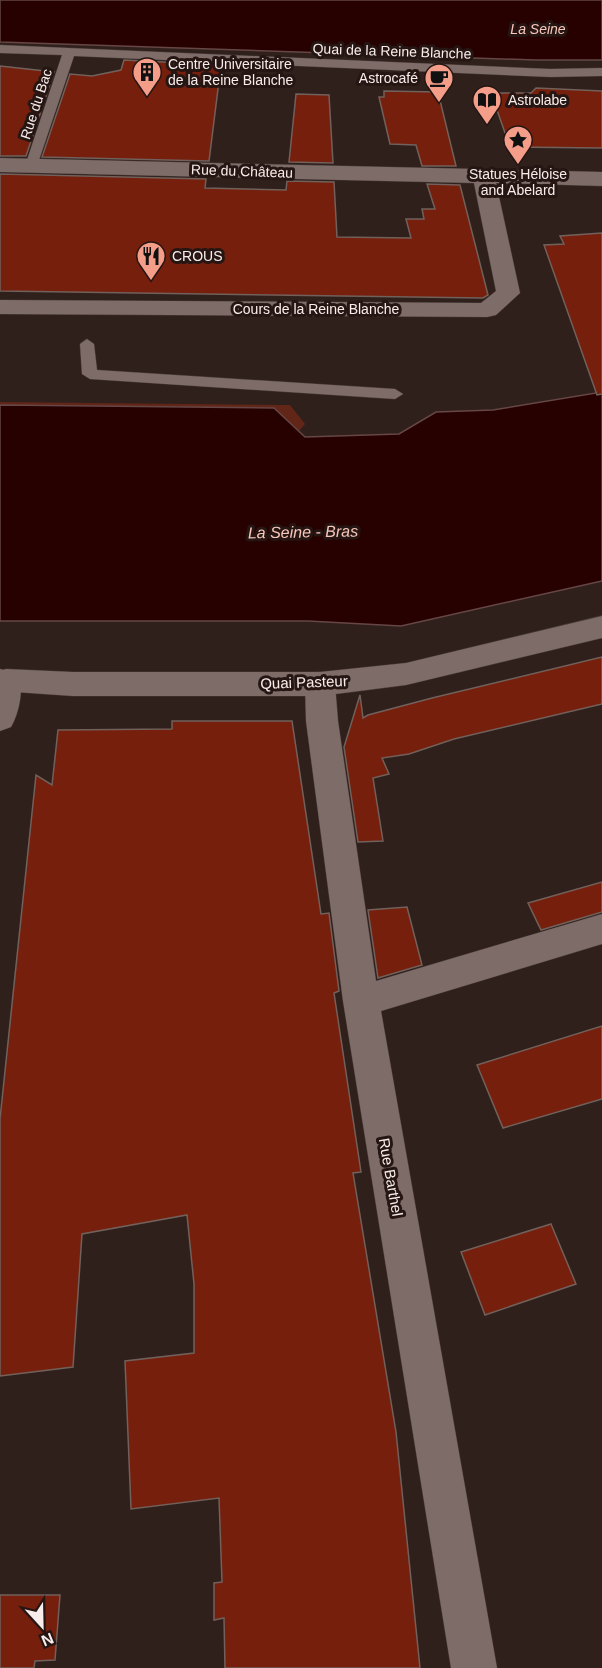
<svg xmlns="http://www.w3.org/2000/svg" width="602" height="1668" font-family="Arial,sans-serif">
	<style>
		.green { fill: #622619 }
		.water { fill: #270000; stroke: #664746; stroke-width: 1.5 }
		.building { fill: #761f0c; stroke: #72605b; stroke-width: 1.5 }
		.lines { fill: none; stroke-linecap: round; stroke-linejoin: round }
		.service-casing { stroke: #483b39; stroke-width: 1 }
		.minor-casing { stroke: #483b39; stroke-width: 1 }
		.tertiary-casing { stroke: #483b39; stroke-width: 1 }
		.secondary-casing { stroke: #483b39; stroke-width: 1 }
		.service { fill: #7e6c68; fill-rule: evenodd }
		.minor { fill: #7e6c68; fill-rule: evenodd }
		.tertiary { fill: #7e6c68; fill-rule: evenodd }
		.secondary { fill: #7e6c68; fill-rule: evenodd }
		.labels { text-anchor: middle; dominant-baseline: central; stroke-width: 6; stroke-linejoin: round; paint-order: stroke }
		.far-water-label { font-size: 14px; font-style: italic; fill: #fac7ba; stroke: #251613 }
		.far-street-label { font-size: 14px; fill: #f8edeb; stroke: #251613 }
		.far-poi-label { font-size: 14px; fill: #f8edeb; stroke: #251613; text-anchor: start }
		.street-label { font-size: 15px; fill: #f8edeb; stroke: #251613 }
		.water-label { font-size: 16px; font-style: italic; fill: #fac7ba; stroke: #251613 }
	</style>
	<rect width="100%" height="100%" fill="#2f201c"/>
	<polygon class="green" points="0,402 290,405 305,424 299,431 274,408 0,405"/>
	<g class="water">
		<polygon points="0,0 602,0 602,60 536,60 0,42"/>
		<polygon points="602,392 602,581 401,626 308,621 0,621 0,405 274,408 305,437 399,434 436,412 493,410"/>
	</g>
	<g class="building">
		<polygon points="124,60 221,65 209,161 42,157 70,74 92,76 121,70"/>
		<polygon points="0,66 54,72 26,156 0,156"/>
		<polygon points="536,88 602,91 602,148 510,147 491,93 531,93"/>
		<polygon points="384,91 438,92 456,166 422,166 416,145 390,144 379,97 384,97"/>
		<polygon points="296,94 329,95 333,163 289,162"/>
		<polygon points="0,174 206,179 205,188 286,190 287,181 334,182 337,237 411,238 406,219 424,219 422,209 435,209 427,184 460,185 488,295 483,298 0,291"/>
		<polygon points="602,233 602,394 597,395 544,245 564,244 560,236"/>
		<polygon points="602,657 602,704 454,739 409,754 382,758 389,774 373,778 383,841 358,842 344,747 360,695 363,718 368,715 432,698"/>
		<polygon points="172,721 292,721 321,914 329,913 339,991 334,993 361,1172 353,1173 396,1432 420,1668 225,1668 224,1618 214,1620 214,1583 222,1582 219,1498 131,1509 125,1361 194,1353 194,1284 187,1215 82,1234 73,1367 0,1376 0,1119 36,775 52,785 58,730 172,729"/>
		<polygon points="602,882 602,912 541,930 528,903"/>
		<polygon points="407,907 422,965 378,978 368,910"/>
		<polygon points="602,1026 602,1099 503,1128 477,1065"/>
		<polygon points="551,1224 576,1284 485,1315 461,1252"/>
		<polygon points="0,1595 60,1595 55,1660 35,1661 34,1668 0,1668"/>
	</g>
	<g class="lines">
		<g class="service-casing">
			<g id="service">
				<polygon points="0,45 550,69 602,68 602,76 550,77 74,56 37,166 31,170 25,166 62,55 0,53"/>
				<polygon points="87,339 94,344 97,370 395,389 403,394 395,399 90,379 82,374 80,344"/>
			</g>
		</g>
		<g class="minor-casing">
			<g id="minor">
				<polygon points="0,158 602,172 602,186 496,183 520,293 496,315 487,317 0,314 0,300 481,303 496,291 474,183 0,172"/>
				<polygon points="320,672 331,676 335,684 338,721 376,981 602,914 602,944 381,1011 497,1668 451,1668 343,1001 306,721 305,684 309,676"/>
			</g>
		</g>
		<g class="tertiary-casing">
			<polygon id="tertiary" points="602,616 602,638 406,685 320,696 73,696 0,691 0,671 6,669 73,672 320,672 406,663"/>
		</g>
		<g class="secondary-casing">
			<path id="secondary" d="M 0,669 L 17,673 C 25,687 19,713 11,727 L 0,731 Z"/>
		</g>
		<use href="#service" class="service"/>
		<use href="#minor" class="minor"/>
		<use href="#tertiary" class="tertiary"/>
		<use href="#secondary" class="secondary"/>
	</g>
	<defs>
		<g id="building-pin" transform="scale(1.5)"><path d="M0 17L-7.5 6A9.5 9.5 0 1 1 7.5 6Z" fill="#f49e8a" stroke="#251613"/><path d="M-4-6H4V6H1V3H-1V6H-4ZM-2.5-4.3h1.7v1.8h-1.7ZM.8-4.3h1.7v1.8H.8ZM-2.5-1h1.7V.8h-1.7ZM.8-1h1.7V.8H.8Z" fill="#111"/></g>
		<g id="cafe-pin" transform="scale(1.5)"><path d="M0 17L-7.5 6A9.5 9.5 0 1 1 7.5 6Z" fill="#f49e8a" stroke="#251613"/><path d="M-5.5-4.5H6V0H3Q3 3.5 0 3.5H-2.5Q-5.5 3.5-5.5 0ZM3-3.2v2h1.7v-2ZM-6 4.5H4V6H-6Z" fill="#111"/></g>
		<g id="library-pin" transform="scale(1.5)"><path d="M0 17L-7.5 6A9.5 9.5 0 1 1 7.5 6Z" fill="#f49e8a" stroke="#251613"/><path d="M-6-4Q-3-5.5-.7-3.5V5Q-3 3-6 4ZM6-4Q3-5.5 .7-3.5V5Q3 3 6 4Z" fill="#111"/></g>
		<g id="sight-pin" transform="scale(1.5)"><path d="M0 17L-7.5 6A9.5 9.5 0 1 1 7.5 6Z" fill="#f49e8a" stroke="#251613"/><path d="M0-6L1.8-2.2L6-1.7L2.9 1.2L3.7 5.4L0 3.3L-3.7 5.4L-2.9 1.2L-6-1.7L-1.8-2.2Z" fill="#111"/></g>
		<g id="restaurant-pin" transform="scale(1.5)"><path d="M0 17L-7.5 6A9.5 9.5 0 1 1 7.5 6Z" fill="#f49e8a" stroke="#251613"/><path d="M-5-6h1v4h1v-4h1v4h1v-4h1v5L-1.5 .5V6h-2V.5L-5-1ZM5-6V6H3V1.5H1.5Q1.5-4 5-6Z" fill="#111"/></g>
	</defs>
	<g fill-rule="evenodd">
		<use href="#building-pin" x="147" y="72"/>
		<use href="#cafe-pin" x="439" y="78"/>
		<use href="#library-pin" x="487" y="100"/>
		<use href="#sight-pin" x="518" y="140"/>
		<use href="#restaurant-pin" x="151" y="256"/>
	</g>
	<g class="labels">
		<g class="far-water-label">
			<text x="538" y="29">La Seine</text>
		</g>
		<g class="far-street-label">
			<text transform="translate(392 51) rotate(2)">Quai de la Reine Blanche</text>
			<text transform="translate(36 104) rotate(-72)">Rue du Bac</text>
			<text transform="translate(242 171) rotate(2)">Rue du Château</text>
			<text x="316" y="309">Cours de la Reine Blanche</text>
		</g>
		<g class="far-poi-label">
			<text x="168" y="64">Centre Universitaire<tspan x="168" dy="16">de la Reine Blanche</tspan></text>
			<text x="418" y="78" text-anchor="end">Astrocafé</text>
			<text x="508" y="100">Astrolabe</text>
			<text x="518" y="174" text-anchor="middle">Statues Héloise<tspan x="518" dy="16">and Abelard</tspan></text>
			<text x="172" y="256">CROUS</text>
		</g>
		<g class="street-label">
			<text transform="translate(304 682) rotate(-2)">Quai Pasteur</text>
			<text transform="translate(391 1177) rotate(80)">Rue Barthel</text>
		</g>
		<g class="water-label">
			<text transform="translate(303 532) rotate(-1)">La Seine - Bras</text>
		</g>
	</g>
	<g transform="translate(42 1626) rotate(158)" stroke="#251613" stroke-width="4.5" paint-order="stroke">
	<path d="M0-4.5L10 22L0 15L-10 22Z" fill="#f8edeb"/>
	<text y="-9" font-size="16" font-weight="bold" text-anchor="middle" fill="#f8edeb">N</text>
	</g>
</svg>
